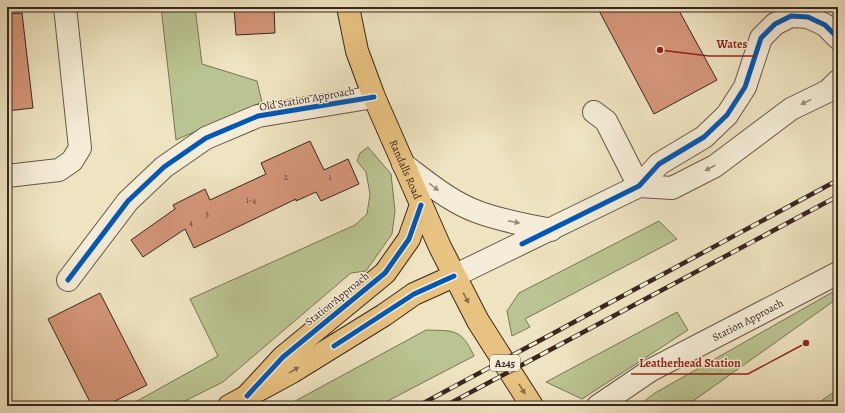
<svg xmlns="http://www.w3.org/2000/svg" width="845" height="413" font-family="Alegreya,serif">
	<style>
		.green { fill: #bac492; stroke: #797558 }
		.building { fill: #d5967a; stroke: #38261f }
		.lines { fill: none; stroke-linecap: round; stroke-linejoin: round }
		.minor-casing { stroke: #665648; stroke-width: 24 }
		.major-casing { stroke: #38261f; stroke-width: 24 }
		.minor { stroke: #f5edd7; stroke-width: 22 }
		.major { stroke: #e8c280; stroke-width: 22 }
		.rail-casing { stroke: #38261f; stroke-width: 4.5 }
		.rail { stroke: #f5edd7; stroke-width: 3; stroke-dasharray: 9; stroke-linecap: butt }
		.cycleway-casing { stroke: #f5edd7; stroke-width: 8 }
		.cycleway { stroke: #0057b8; stroke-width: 5 }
		.oneway { fill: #968a7b }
		.oneway2 { fill: #876c4b }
		.labels { text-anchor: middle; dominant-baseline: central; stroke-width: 3; stroke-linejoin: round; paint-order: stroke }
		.number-label { font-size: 9px; fill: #5f4236 }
		.shield { fill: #f5edd7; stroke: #716256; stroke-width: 1 }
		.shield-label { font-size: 10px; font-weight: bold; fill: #38261f }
		.street-label { font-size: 11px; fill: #38261f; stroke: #f5edd7 }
		.leader { fill: none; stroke: #8f2418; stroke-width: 1.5 }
		.callout-dot { fill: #8f2418; stroke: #f5edd7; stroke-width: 1.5 }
		.callout-label { font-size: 12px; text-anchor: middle; font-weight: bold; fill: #8f2418; stroke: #f5edd7; stroke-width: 3; stroke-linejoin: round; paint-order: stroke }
	</style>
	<rect width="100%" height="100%" fill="#efe4c1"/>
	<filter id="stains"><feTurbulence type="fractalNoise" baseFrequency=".005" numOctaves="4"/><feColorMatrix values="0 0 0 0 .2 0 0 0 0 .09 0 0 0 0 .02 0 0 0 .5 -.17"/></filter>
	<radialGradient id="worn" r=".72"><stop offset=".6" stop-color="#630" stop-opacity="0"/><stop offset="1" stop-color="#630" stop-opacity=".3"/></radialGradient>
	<g class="green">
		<polygon points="161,7 195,7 202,64 257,81 262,102 176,140"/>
		<polygon points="368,147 391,174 395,211 392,234 366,271 351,273 223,382 175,406 128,406 218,356 190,299 355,225 367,214 370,194 366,172 357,161 360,153"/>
		<polygon points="659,221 677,239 525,319 530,327 512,336 507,311 519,293"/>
		<polygon points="838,289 838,298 686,406 638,406 655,393"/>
		<polygon points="677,312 688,330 582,399 546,382"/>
		<path d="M 426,330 C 454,331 461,328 474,356 L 378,406 L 286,406 Z"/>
		<polygon points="838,389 838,406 818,406 817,404"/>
	</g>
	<g class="building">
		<polygon points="234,7 274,7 275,33 236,35"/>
		<polygon points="597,7 677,7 717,80 654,114"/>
		<polygon points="22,13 33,108 7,111 7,14"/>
		<polygon points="310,141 324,170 348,159 359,184 321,201 316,192 296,201 296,199 194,248 185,229 143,257 131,240 175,209 173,205 205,189 210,200 266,174 261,163"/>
		<polygon points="100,293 147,385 105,406 92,406 48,319"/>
	</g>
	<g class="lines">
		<g class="minor-casing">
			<g id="minor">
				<polyline points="594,112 606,121 639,186"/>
				<path d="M 403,164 C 427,182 450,202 478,212 C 502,221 527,225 551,230"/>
				<polyline points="7,176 59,170 72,161 80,148 65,7"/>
				<polyline points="639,186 672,188 715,166 791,109 828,91 838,81"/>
				<polyline points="454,276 639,186 659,164 704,137 727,115 745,87 761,38 775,24 791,16 808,17 825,25 838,38"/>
				<polyline points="68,280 128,201 164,167 206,138 258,116 374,97"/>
				<path id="s1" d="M 598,406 L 651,370 L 838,273"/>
			</g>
		</g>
		<g class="major-casing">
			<g id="major">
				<path id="s2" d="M 348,7 L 357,51 L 374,97 L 440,247 L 478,321 L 532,406"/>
				<polyline points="247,396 283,357 385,273 409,239 421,205"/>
				<polyline points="229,406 292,372 384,315 414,294 454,276"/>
			</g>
		</g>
		<use href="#minor" class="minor"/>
		<use href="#major" class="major"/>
		<g class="rail-casing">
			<g id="rail">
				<polyline points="418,406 838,180"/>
				<polyline points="445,406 838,196"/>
			</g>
		</g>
		<use href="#rail" class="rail"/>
		<g class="cycleway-casing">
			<g id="cycleway">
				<polyline points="522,244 639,186 659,164 704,137 727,115 745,87 761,38 775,24 791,16 808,17 825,25 838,38"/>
				<polyline points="68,280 128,201 164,167 206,138 258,116 374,97"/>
				<polyline points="334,346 414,294 454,276"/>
				<polyline points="247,396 283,357 385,273 409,239 421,205"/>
			</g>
		</g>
		<use href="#cycleway" class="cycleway"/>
	</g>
	<defs><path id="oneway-solid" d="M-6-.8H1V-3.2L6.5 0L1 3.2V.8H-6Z"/></defs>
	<g class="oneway">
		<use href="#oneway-solid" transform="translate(806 102) rotate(154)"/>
		<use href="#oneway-solid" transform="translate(710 168) rotate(152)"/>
		<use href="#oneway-solid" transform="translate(434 187) rotate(37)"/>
		<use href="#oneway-solid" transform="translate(514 222) rotate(12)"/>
	</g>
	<g class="oneway2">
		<use href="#oneway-solid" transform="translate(466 298) rotate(62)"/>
		<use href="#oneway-solid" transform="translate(294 370) rotate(-31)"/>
		<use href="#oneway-solid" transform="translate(522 389) rotate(58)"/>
	</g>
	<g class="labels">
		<g class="number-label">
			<text x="286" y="177">2</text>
			<text x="330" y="177">1</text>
			<text x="251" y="200">1-4</text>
			<text x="207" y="214">3</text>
			<text x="191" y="222">4</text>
		</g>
		<rect class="shield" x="490" y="355" width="30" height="16" rx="3"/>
		<g class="shield-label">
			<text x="505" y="363">A245</text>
		</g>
		<g class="street-label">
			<text transform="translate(307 99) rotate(-10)">Old Station Approach</text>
			<text stroke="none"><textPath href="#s2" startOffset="173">Randalls Road</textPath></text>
			<text transform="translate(337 299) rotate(-39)">Station Approach</text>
			<text stroke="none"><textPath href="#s1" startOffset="173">Station Approach</textPath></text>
		</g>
	</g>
	<path class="leader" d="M660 50L709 56H756M806 343L748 374H631"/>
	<g class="callout-dot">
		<circle cx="660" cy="50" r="4"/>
		<circle cx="806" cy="343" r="4"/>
	</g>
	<g class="callout-label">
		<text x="732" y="48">Wates</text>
		<text x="690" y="367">Leatherhead Station</text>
	</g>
	<rect width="845" height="413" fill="none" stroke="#efe4c1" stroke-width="24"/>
	<rect x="8" y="8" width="829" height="397" fill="none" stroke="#38261f" stroke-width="2"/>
	<rect x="12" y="12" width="821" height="389" fill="none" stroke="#38261f"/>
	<rect width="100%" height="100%" filter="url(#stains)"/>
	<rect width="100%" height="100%" fill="url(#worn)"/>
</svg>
